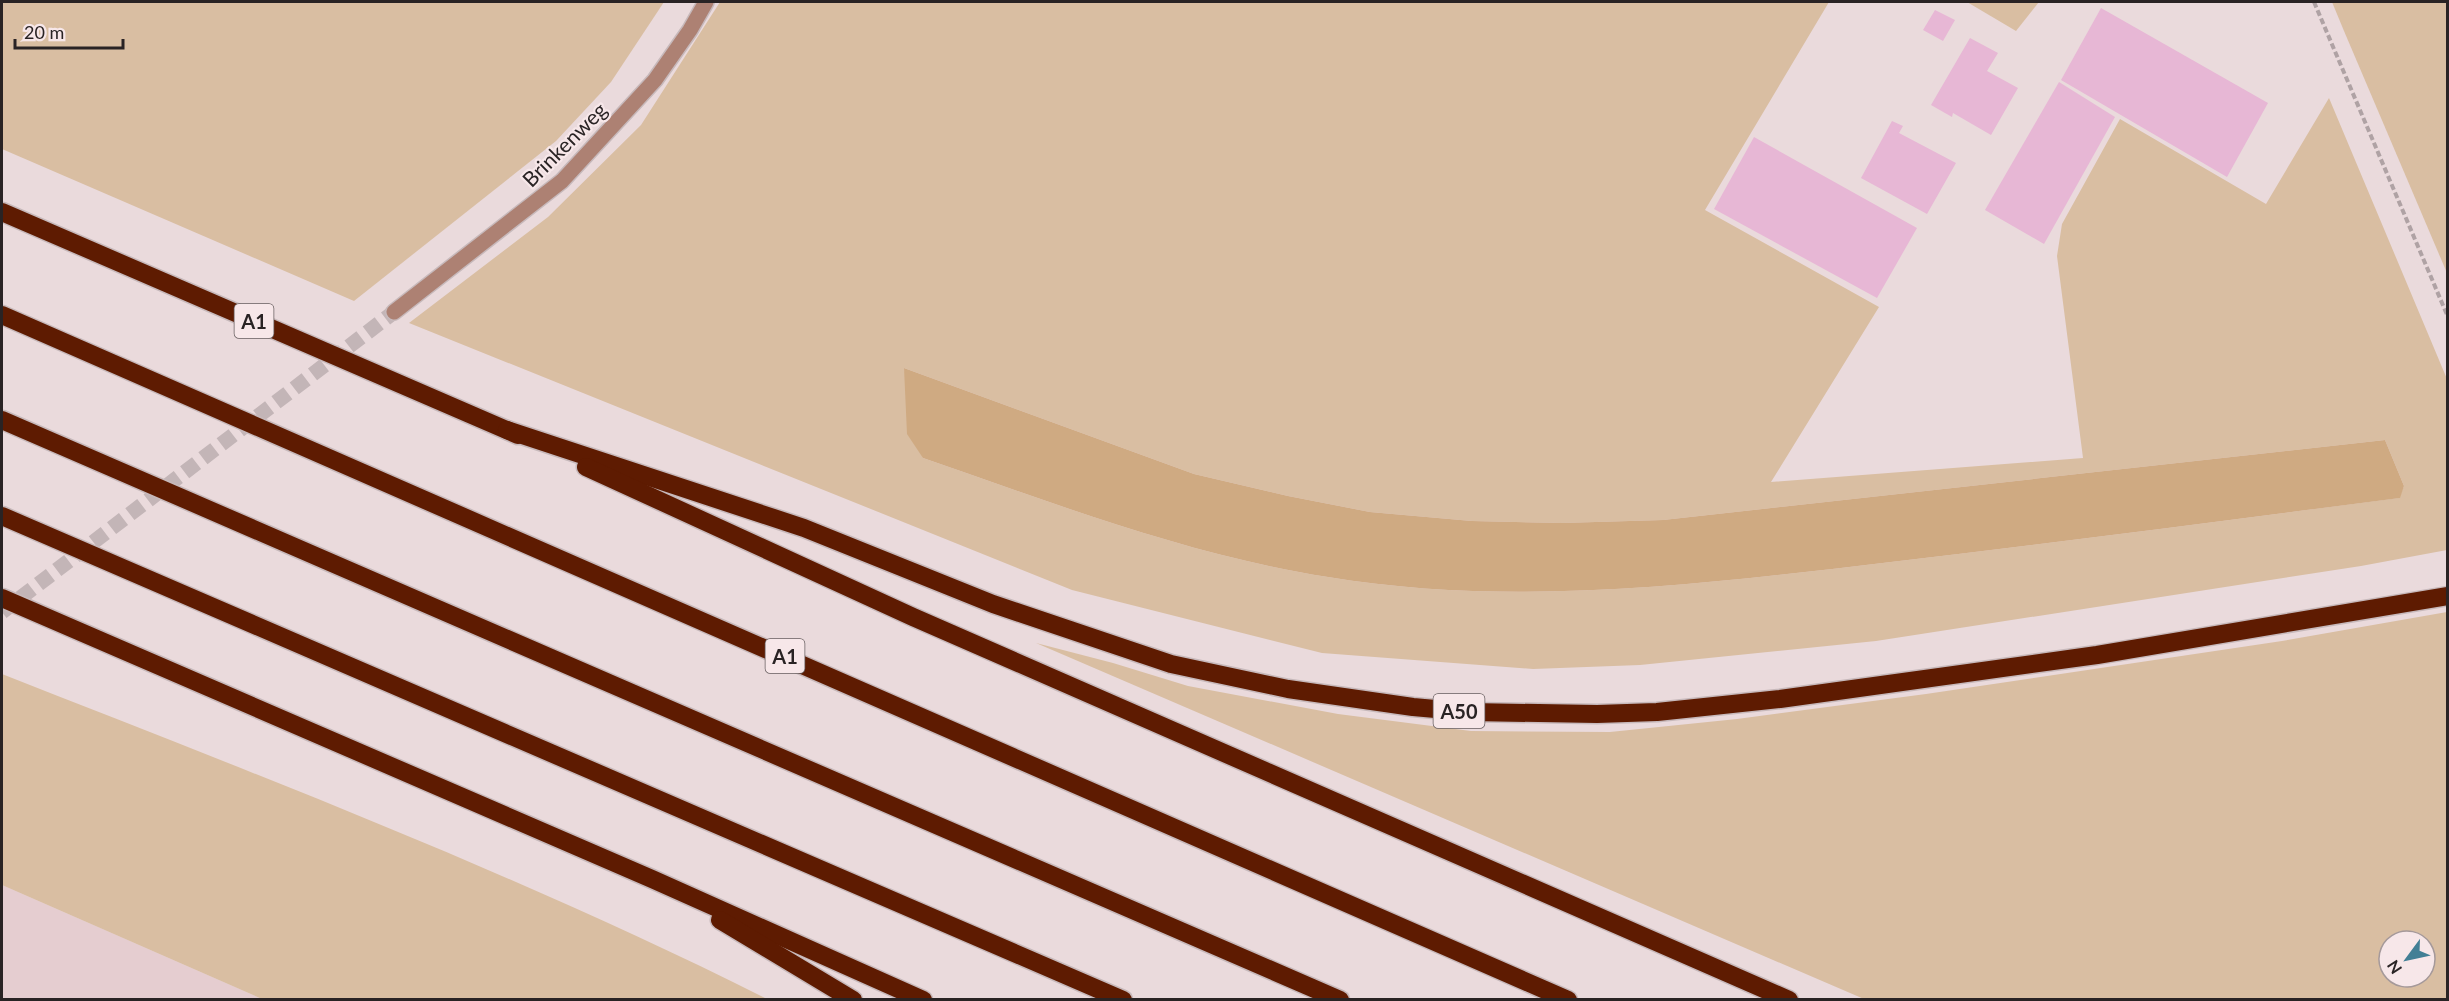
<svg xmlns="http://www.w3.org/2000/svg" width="2449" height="1001" font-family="Lato,sans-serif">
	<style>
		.built { fill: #e5cdd0 }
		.green { fill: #d9bea2; fill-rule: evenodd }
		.forest { fill: #cfaa82 }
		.building { fill: #e7b7d5 }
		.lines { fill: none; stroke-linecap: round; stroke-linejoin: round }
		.minor-tunnel { stroke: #c3b5b7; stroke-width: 15; stroke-dasharray: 15 8; stroke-linecap: butt }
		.minor-casing { stroke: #c7b9bb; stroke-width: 18 }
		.motorway-casing { stroke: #c7b9bb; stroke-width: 21 }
		.path { stroke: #afa2a4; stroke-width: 4; stroke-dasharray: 6 3; stroke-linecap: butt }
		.minor { stroke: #ad8173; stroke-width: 15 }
		.motorway { stroke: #5e1b01; stroke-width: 18 }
		.labels { text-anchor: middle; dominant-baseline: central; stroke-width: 4.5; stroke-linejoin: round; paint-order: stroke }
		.shield { fill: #f7e7e9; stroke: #675e5f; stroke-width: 1.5 }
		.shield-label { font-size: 20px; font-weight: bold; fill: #292324 }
		.street-label { font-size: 21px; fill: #292324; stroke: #f7e7e9 }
	</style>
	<rect width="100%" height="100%" fill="#eadadc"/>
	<polygon class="built" points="2,885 262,999 2,999"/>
	<g class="green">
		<polygon points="2,2 664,2 611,82 556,141 354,301 2,149"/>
		<path d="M 720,2 L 1829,2 L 1705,210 L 1879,307 L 1771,482 L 2083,458 L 2057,256 L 2062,224 L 2120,119 L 2266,204 L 2329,98 L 2447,379 L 2447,550 L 2361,566 L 1876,641 L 1640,665 L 1533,669 L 1322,653 L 1072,590 L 409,323 L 548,217 L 641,125 ZM 904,368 L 1194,474 L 1288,496 L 1370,512 L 1472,521 L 1562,523 L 1663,520 L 2385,440 L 2404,486 L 2399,498 C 2230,520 2060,542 1891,562 C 1704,584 1515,608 1328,577 C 1188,555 1056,504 923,458 Z"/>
		<polygon points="1967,2 2039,2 2016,31"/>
		<polygon points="2332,2 2447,2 2447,273 2344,31"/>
		<path d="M 2447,612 L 2447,1000 L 1864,999 L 1036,643 L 1113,663 L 1188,686 L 1338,714 L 1471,731 L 1610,732 L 1737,719 L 1926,694 L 2282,641 ZM 2389,941 L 2425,941 L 2425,977 L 2389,977 Z"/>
		<path d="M 2,674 C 259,775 520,875 767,999 L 262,999 L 2,885 Z"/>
	</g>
	<path class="forest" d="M 904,368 L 1194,474 L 1288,496 L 1370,512 L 1472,521 L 1562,523 L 1663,520 L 2385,440 L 2404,486 L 2400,498 C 2230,520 2061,542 1891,562 C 1704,584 1515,608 1328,577 C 1188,555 1056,504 923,458 L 907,434 Z"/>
	<g class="building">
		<polygon points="2101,8 2268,103 2227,177 2061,80"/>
		<polygon points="1935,10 1955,20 1943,41 1923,30"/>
		<polygon points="1970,38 1998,53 1987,71 2018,88 1991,135 1953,113 1952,117 1931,105"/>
		<polygon points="2059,82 2115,117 2044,244 1985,210"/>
		<polygon points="1892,121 1903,126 1899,133 1956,163 1927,214 1861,178"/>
		<polygon points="1754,137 1917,228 1877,298 1714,209"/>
	</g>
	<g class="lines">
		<polyline class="minor-tunnel" points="2,612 394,312"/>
		<g class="minor-casing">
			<polyline id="minor" points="394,312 562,181 655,80 690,30 706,2"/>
		</g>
		<g class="motorway-casing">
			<g id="motorway">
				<polyline points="2,212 518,435"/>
				<polyline points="2,315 1568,1000"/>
				<polyline points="2,420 1340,1000"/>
				<polyline points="507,430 804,528 993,604 1171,664 1288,689 1413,707 1469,712 1597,714 1657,712 1780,699 2097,655 2448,596"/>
				<polyline points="586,467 913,617 1789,1000"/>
				<polyline points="2,516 1123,1000"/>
				<polyline points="2,598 652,879 923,1000"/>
				<polyline points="720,920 853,1000"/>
			</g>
		</g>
		<polyline class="path" points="2314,2 2448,317"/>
		<use href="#minor" class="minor"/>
		<use href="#motorway" class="motorway"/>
	</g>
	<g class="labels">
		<g class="shield">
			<rect x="234.5" y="304" width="39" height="34" rx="4.5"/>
			<rect x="765.5" y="639" width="39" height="34" rx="4.5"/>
			<rect x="1433.5" y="694" width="51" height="34" rx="4.5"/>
		</g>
		<g class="shield-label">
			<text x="254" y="321">A1</text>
			<text x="785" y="656">A1</text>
			<text x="1459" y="711">A50</text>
		</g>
		<g class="street-label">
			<text transform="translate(564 144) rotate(-45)">Brinkenweg</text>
		</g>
	</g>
	<rect width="2449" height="1001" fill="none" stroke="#292324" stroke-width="6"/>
	<g transform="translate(2407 959) rotate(237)"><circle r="28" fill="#f7e7e9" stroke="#a5999a" stroke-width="1.5"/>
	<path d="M0-4.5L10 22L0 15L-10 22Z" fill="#427f95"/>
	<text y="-9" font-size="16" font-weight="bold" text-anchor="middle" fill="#292324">N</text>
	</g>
	<path d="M15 39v9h108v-9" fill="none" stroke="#292324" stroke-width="3"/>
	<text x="24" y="39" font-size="18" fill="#292324" stroke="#f7e7e9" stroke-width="4.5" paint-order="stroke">20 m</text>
</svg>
